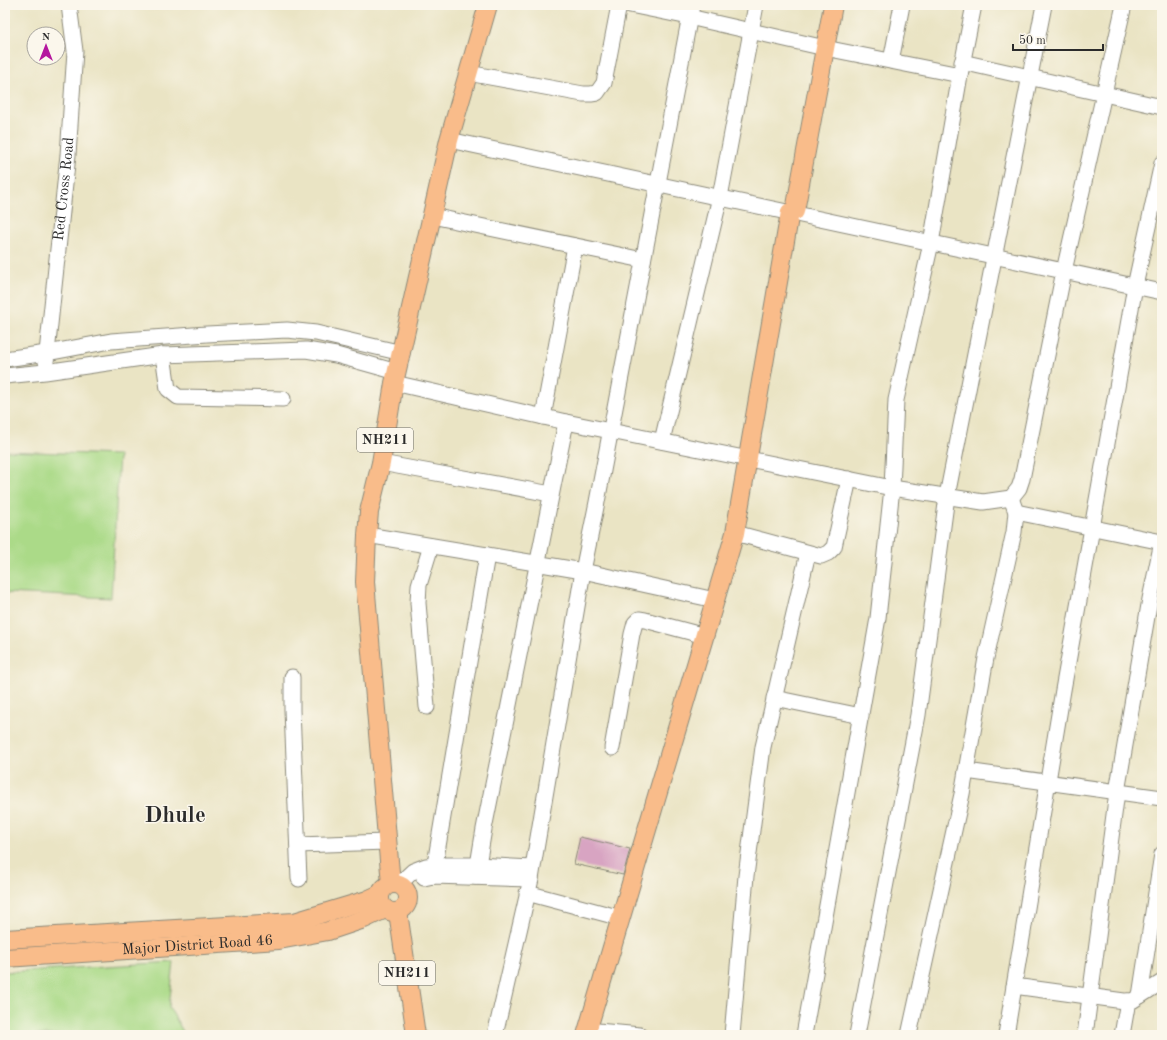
<svg xmlns="http://www.w3.org/2000/svg" width="1167" height="1040" font-family="'Old Standard TT',serif">
	<style>
		.green { fill: #abda88; stroke: #6b825a }
		.building { fill: #d8a4c2 }
		.lines { fill: none; stroke-linecap: round; stroke-linejoin: round }
		.minor-casing { stroke: #8a8878; stroke-width: 17 }
		.major-casing { stroke: #8a8878; stroke-width: 20 }
		.minor { stroke: #fff; stroke-width: 15 }
		.major { stroke: #f9bc8a; stroke-width: 18 }
		.labels { text-anchor: middle; dominant-baseline: central; stroke-width: 3; stroke-linejoin: round; paint-order: stroke }
		.shield { fill: #fbf7ec; stroke: #696865; stroke-width: 1 }
		.shield-label { font-size: 14px; font-weight: bold; fill: #2b2b2b }
		.street-label { font-size: 15px; fill: #2b2b2b; stroke: #fbf7ec }
		.town-label { font-size: 23px; font-weight: bold; fill: #2b2b2b; stroke: #fbf7ec }
	</style>
	<rect width="100%" height="100%" fill="#fbf7ec"/>
	<filter id="ink" filterUnits="userSpaceOnUse"><feTurbulence type="fractalNoise" baseFrequency=".025" numOctaves="2"/><feDisplacementMap in="SourceGraphic" scale="8" xChannelSelector="R" yChannelSelector="G"/><feConvolveMatrix kernelMatrix="1 2 1 2 8 2 1 2 1" color-interpolation-filters="sRGB"/></filter>
	<filter id="wash" filterUnits="userSpaceOnUse"><feTurbulence type="fractalNoise" baseFrequency=".012" numOctaves="4" result="noise"/><feDisplacementMap in="SourceGraphic" scale="16" xChannelSelector="R" yChannelSelector="G"/><feGaussianBlur stdDeviation="0.9" result="paint"/><feColorMatrix in="noise" values="0 0 0 0 0 0 0 0 0 0 0 0 0 0 0 0 0 1.4 0 .05"/><feComposite in="paint" operator="in"/></filter>
	<g filter="url(#wash)">
		<rect width="100%" height="100%" fill="#eae4c4"/>
		<g class="green">
			<polygon points="5,451 119,455 111,598 5,593"/>
			<polygon points="174,962 169,1007 185,1035 5,1035 5,972"/>
		</g>
		<g id="blocks">
			<polygon class="building" points="580,837 630,849 623,875 574,864"/>
		</g>
	</g>
	<g filter="url(#ink)">
		<use href="#blocks" fill-opacity="0" stroke="#8a8878" stroke-width="1"/>
		<g class="lines">
			<g class="minor-casing">
				<g id="minor">
					<polyline points="630,5 689,17 825,48 960,75"/>
					<polyline points="891,61 902,5"/>
					<polyline points="962,62 1162,107"/>
					<polyline points="468,73 583,94 591,94 597,93 604,83 619,5"/>
					<polyline points="449,140 1162,292"/>
					<polyline points="432,216 643,260"/>
					<polyline points="163,355 168,389 178,397 283,399"/>
					<polyline points="5,359 47,353 111,341 207,334 287,330 316,333 402,353"/>
					<path id="s1" d="M 46,362 L 68,155 L 75,51 L 69,5"/>
					<polyline points="5,376 45,372 163,355 306,350 336,355 397,372"/>
					<polyline points="394,383 566,422 892,488 983,502 1011,498 1019,488 1022,479 1064,271 1124,5"/>
					<polyline points="543,417 575,246"/>
					<polyline points="662,441 720,197 756,5"/>
					<polyline points="381,463 551,494"/>
					<polyline points="1016,512 1162,542"/>
					<polyline points="735,533 821,556 828,553 834,547 849,479"/>
					<polyline points="367,535 583,571 715,600"/>
					<polyline points="292,677 292,710 299,879"/>
					<polyline points="774,698 861,716"/>
					<polyline points="427,707 418,603 419,585 431,546"/>
					<polyline points="612,748 632,634 635,623 639,619 645,620 705,636"/>
					<polyline points="966,771 1162,798"/>
					<polyline points="298,845 386,842"/>
					<polyline points="433,876 487,555"/>
					<polyline points="476,877 484,829 566,422"/>
					<polyline points="424,878 433,876 531,879"/>
					<polyline points="399,884 413,871 426,866 435,865 477,865 532,868"/>
					<polyline points="527,893 621,918"/>
					<polyline points="1014,986 1124,1001 1132,1001 1162,982"/>
					<polyline points="1140,996 1162,854"/>
					<polyline points="587,1030 640,1035"/>
					<polyline points="495,1035 531,879 583,571 597,502 692,5"/>
					<polyline points="732,1035 746,876 763,747 808,553"/>
					<polyline points="804,1035 878,618 892,488 896,400 931,243 960,75 974,5"/>
					<polyline points="857,1035 918,715 947,496 1044,5"/>
					<polyline points="909,1035 962,794 986,658 1014,532 1016,512 1011,498"/>
					<polyline points="1006,1035 1063,690 1092,528 1135,286 1162,163"/>
					<polyline points="1085,1035 1117,792 1150,599 1162,542"/>
					<polyline points="1122,1035 1128,1001"/>
				</g>
			</g>
			<g class="major-casing">
				<g id="major">
					<circle cx="394" cy="898" r="14"/>
					<polyline points="391,884 365,582 367,535 369,512 381,463 394,383 449,140 488,5"/>
					<polyline points="398,912 416,1035"/>
					<polyline points="5,939 294,922 367,900 380,894"/>
					<path id="s2" d="M 5,958 L 279,940 L 328,931 L 364,919 L 385,909"/>
					<polyline points="586,1035 735,533 790,212 795,211 833,5"/>
				</g>
			</g>
			<use href="#minor" class="minor"/>
			<use href="#major" class="major"/>
		</g>
	</g>
	<g class="labels">
		<g class="shield">
			<rect x="357" y="428" width="56" height="24" rx="3"/>
			<rect x="379" y="961" width="56" height="24" rx="3"/>
		</g>
		<g class="shield-label">
			<text x="385" y="440">NH211</text>
			<text x="407" y="973">NH211</text>
		</g>
		<g class="street-label">
			<text stroke="none"><textPath href="#s1" startOffset="174">Red Cross Road</textPath></text>
			<text stroke="none"><textPath href="#s2" startOffset="193">Major District Road 46</textPath></text>
		</g>
		<g class="town-label">
			<text x="175" y="815">Dhule</text>
		</g>
	</g>
	<rect width="1167" height="1040" fill="none" stroke="#fbf7ec" stroke-width="20"/>
	<g transform="translate(46 46)"><circle r="19" fill="#fbf7ec" stroke="#a8a59f"/>
	<path d="M0-3L7 15L0 10L-7 15Z" fill="#b5179e"/>
	<text y="-6" font-size="11" font-weight="bold" text-anchor="middle" fill="#2b2b2b">N</text>
	</g>
	<path d="M1013 44v6h90v-6" fill="none" stroke="#2b2b2b" stroke-width="2"/>
	<text x="1019" y="44" font-size="12" fill="#2b2b2b" stroke="#fbf7ec" stroke-width="3" paint-order="stroke">50 m</text>
</svg>
